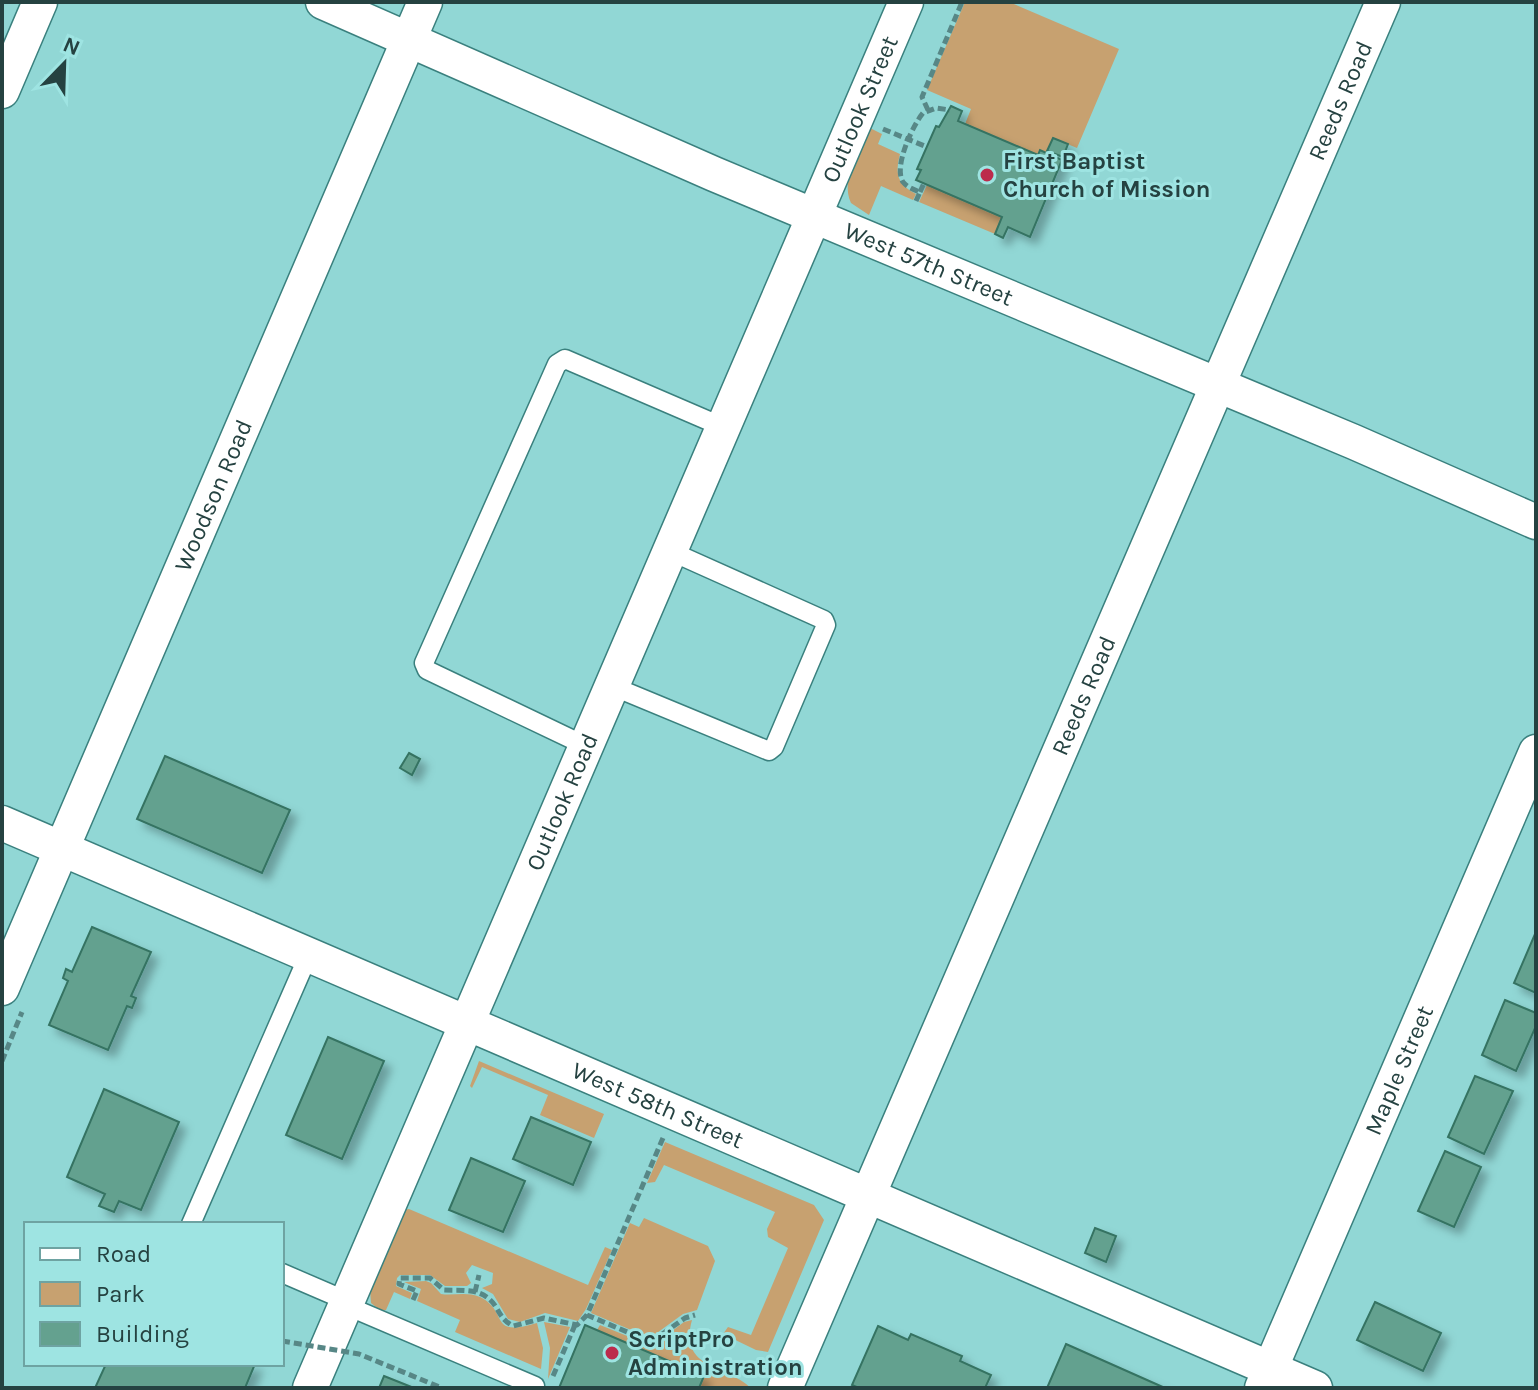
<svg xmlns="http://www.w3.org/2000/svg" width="1538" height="1390" font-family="Karla,sans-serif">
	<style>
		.green { fill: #c7a170 }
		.building { fill: #64a18f; stroke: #357362; stroke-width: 2; filter: url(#shadow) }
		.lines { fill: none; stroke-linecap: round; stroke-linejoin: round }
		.lane-casing { stroke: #3a807e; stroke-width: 21 }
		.street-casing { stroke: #3a807e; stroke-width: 37 }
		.path { stroke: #578786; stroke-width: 5; stroke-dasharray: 8 4; stroke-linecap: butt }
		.lane { stroke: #fff; stroke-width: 18 }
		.street { stroke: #fff; stroke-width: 34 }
		.path-bridge { stroke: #578786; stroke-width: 5; stroke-dasharray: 8 4; stroke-linecap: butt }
		.poi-dot { fill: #bc2b4c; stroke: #9ee4e2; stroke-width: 3 }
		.labels { text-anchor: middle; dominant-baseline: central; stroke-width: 6; stroke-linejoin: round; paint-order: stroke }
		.street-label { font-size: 24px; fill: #254241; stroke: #9ee4e2 }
		.poi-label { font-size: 24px; font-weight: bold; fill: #254241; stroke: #9ee4e2; text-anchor: start }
	</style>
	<defs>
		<filter id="shadow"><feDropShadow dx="7" dy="7" stdDeviation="4" flood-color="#0004"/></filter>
	</defs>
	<rect width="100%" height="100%" fill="#91d7d5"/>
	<g class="green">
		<polygon points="965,2 1009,2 1119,49 1077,148 1053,138 1046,153 1038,155 965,124 971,109 927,90"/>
		<path d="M 870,128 L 882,134 L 878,144 L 900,154 C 895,174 897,184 916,194 L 913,200 L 881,186 L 869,215 L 851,203 C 840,178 860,150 870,128 Z"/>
		<polygon points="927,185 1002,217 995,234 919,202"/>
		<polygon points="479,1061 604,1114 594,1138 540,1115 548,1095 482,1067 472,1088 470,1086"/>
		<polygon points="665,1142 814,1205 824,1220 768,1352 756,1350 723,1334 728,1327 751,1335 788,1248 768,1237 767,1229 775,1212 664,1165 655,1182 647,1183"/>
		<polygon points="409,1209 588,1285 605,1247 612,1250 586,1309 578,1321 545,1313 520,1322 508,1319 493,1294 482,1288 492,1284 493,1273 472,1265 466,1273 471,1283 467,1286 445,1286 430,1275 400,1275 397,1278 396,1286 412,1293 410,1299 394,1292 386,1310 381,1311 371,1303 370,1290 403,1210"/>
		<polygon points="644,1218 708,1246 715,1261 697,1310 683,1314 650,1338 591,1313 630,1223 639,1227"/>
		<path d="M 426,1281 L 431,1283 L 441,1294 C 454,1296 466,1291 480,1297 C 510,1312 487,1338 537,1323 L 543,1348 L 541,1369 L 455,1332 L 460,1320 L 417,1301 L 421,1289 L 404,1282 Z"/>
		<path d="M 692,1320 C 678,1370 728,1365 751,1388 L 699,1388 L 704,1375 L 597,1330 L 600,1325 L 652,1346 L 684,1322 Z"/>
		<polygon points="544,1322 570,1327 548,1379 550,1348"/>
	</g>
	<g class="building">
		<polygon points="951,106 962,111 958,121 1038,155 1040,150 1062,160 1030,237 1008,227 1003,238 995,234 1002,217 916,180 921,170 917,169 936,126 939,127"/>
		<polygon points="1053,138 1068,144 1063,157 1047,151"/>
		<polygon points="409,753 420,759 412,775 400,768"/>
		<polygon points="165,756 290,810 262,873 137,819"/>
		<polygon points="92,927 151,952 131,996 136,998 132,1008 127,1006 108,1050 49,1025 68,981 63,978 66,969 72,972"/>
		<polygon points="1535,934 1536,934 1536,993 1514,983"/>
		<polygon points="1505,1000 1536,1013 1536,1026 1516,1071 1482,1055"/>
		<polygon points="328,1037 384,1061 342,1159 286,1135"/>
		<polygon points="1475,1076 1513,1091 1484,1154 1448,1137"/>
		<polygon points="104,1089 179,1122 141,1210 119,1201 114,1212 99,1206 105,1194 67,1177"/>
		<polygon points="531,1117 591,1142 573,1185 513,1159"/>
		<polygon points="1445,1151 1481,1167 1454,1227 1418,1211"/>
		<polygon points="471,1158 525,1181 503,1232 449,1210"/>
		<polygon points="1095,1228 1116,1236 1106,1262 1085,1253"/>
		<polygon points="1375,1302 1441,1333 1423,1371 1357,1340"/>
		<polygon points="585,1325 704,1376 699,1388 559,1388"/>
		<polygon points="878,1326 908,1340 911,1334 962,1356 960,1361 991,1375 985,1388 859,1388 852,1385"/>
		<polygon points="1066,1344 1165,1388 1047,1388"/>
		<polygon points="106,1364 255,1364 245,1388 95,1388"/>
		<polygon points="384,1376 414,1388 379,1388"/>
	</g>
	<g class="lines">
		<g class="lane-casing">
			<g id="lane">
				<polyline points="612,686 769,751 774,747 826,625 824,620 670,551"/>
				<polyline points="586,746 427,670 424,663 557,364 565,359 723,427"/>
				<polyline points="191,1224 309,954"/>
				<polyline points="282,1273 347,1301"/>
				<polyline points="345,1305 535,1386"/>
			</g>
		</g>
		<g class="street-casing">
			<g id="street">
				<path id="s1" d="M 323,2 L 714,174 L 1354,442 L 1536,522"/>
				<polyline points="2,91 40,2"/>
				<path id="s2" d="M 2,823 L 1315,1388"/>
				<path id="s3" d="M 2,988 L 425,2"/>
				<path id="s4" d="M 310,1388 L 906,2"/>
				<path id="s5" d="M 785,1388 L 1383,2"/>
				<path id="s6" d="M 1262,1388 L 1536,752"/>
			</g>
		</g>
		<g class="path">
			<polyline points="928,110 922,97 962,2"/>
			<polyline points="883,129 927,147"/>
			<polyline points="920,192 924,183"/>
			<path d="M 916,201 L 920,192 C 914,190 907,187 903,182 C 893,167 913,125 923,113 L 936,108 L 950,110"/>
			<polyline points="2,1061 22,1012"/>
			<polyline points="663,1138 587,1315 651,1342 685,1318 695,1315"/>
			<polyline points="475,1292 479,1275"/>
			<path d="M 413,1300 L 417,1291 L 399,1284 L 400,1278 L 430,1278 L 444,1290 C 464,1291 483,1287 496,1307 C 501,1316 504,1321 513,1326 L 544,1318 L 577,1325 L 587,1315"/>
			<polyline points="553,1376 575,1325"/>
		</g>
		<use href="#lane" class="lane"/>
		<use href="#street" class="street"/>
		<polyline class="path-bridge" points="282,1341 359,1354 442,1388"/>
	</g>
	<g class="poi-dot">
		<circle cx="987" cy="175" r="8"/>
		<circle cx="612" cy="1353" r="8"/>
	</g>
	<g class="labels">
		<g class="street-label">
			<text stroke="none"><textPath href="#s5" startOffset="1402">Reeds Road</textPath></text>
			<text stroke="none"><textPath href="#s4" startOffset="1392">Outlook Street</textPath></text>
			<text stroke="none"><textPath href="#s1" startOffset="660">West 57th Street</textPath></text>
			<text stroke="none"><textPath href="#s3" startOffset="536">Woodson Road</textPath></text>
			<text stroke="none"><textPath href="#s5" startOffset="754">Reeds Road</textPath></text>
			<text stroke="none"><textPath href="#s4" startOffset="638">Outlook Road</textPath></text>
			<text stroke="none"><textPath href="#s6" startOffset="346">Maple Street</textPath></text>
			<text stroke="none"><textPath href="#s2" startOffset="714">West 58th Street</textPath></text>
		</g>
		<g class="poi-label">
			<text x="1003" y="161">First Baptist<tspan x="1003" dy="28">Church of Mission</tspan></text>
			<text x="628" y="1339">ScriptPro<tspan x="628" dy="28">Administration</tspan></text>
		</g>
	</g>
	<rect width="1538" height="1390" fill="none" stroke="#254241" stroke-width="8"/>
	<rect x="24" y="1222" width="260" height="144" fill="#9ee4e2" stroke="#6ea3a2" stroke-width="2"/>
	<rect x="40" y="1248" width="40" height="12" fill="#ffffff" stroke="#6ea3a2" stroke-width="2"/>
	<text x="96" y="1262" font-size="24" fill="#254241">Road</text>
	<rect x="40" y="1282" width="40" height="24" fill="#c7a170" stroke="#6ea3a2" stroke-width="2"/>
	<text x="96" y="1302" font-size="24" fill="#254241">Park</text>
	<rect x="40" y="1322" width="40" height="24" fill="#64a18f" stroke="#6ea3a2" stroke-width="2"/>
	<text x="96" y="1342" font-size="24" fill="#254241">Building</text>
	<g transform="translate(64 64) rotate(23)" stroke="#9ee4e2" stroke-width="6" paint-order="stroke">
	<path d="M0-6L14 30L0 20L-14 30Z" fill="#254241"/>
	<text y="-12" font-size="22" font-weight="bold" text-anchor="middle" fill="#254241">N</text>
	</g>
</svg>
